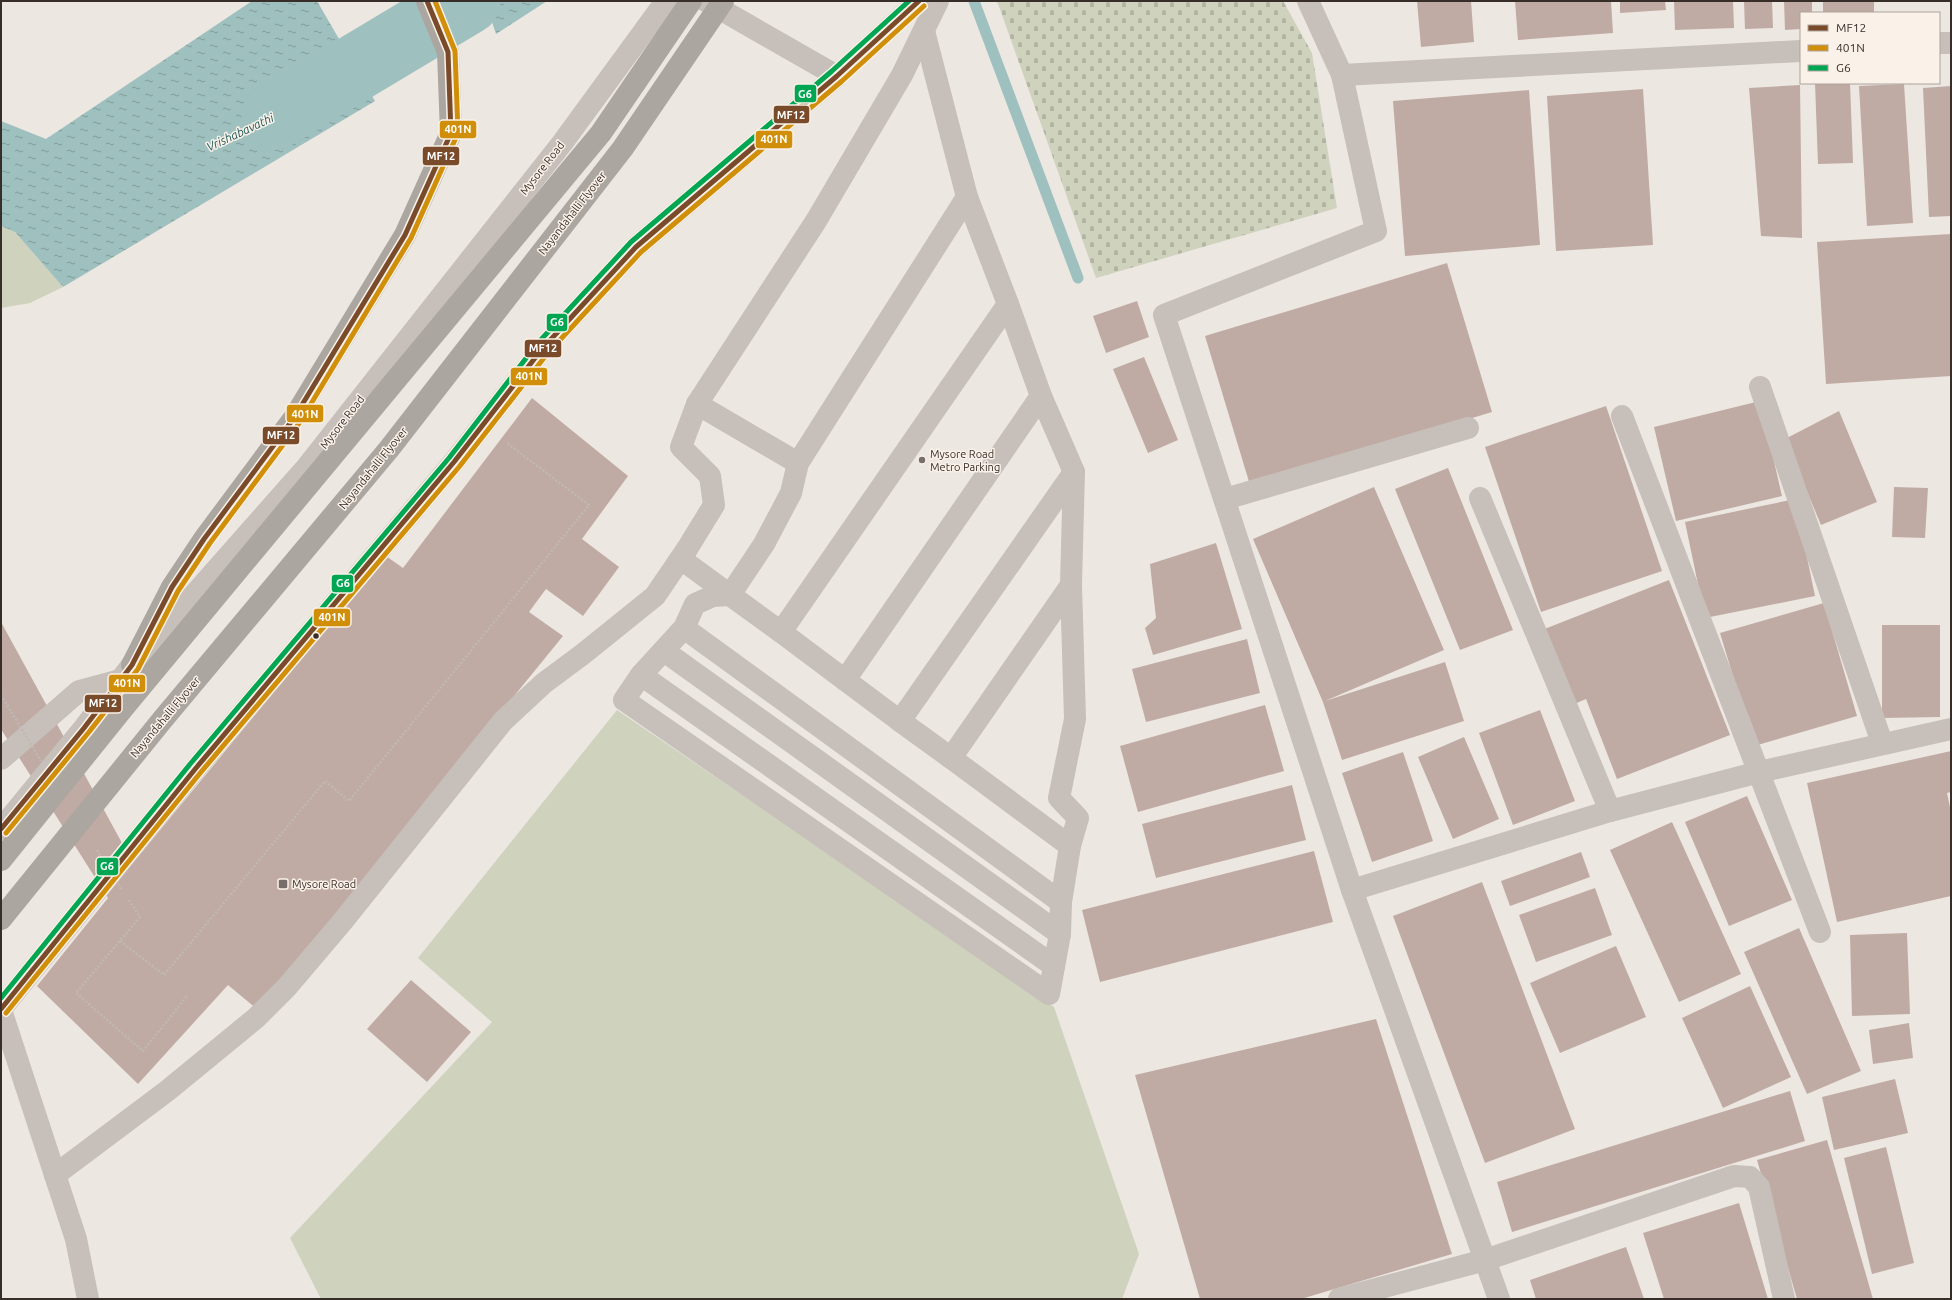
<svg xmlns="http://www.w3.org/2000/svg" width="1952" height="1300" font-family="Ubuntu,sans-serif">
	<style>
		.grass { fill: #cfd2bc }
		.cemetery { fill: url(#cemetery-stones) }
		.water { fill: url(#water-ripples) }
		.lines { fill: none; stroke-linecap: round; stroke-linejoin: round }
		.stream { stroke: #9ec0be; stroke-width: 11 }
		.river { stroke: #9ec0be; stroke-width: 67 }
		.building { fill: #c0aba4 }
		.path { stroke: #bfb8b3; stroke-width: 2.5; stroke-dasharray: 2 2; stroke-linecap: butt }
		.minor { stroke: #c6bfba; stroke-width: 22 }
		.highway { stroke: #aca6a1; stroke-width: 22 }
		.path-bridge { stroke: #bfb8b3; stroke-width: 2.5; stroke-dasharray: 2 2; stroke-linecap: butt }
		.highway-bridge { stroke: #aca6a1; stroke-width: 22 }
		.bus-1-casing { stroke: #faf2e9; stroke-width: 8 }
		.bus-2-casing { stroke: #faf2e9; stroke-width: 8 }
		.bus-3-casing { stroke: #faf2e9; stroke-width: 8 }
		.bus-1 { stroke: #7a4b2a; stroke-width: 5 }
		.bus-2 { stroke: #d18e08; stroke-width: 5 }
		.bus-3 { stroke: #00a651; stroke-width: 5 }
		.poi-dot { fill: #776e6a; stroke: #faf2e9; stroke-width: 1.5 }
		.bus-dot { fill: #372d29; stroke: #faf2e9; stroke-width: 1.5 }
		.labels { text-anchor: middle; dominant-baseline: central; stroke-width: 3; stroke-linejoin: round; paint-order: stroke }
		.street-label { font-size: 11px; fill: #372d29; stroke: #faf2e9 }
		.poi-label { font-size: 11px; fill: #372d29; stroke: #faf2e9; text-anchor: start }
		.water-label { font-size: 12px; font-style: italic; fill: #1e5759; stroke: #faf2e9 }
		.line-badge { stroke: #faf2e9; stroke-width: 1.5 }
		.badge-label { font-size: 11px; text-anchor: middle; font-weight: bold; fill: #fff }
	</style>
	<defs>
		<pattern id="cemetery-stones" width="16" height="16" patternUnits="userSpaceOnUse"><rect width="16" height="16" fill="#cfd2bc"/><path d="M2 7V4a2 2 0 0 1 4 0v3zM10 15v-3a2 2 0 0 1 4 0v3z" fill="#b2b5a2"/></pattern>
		<pattern id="water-ripples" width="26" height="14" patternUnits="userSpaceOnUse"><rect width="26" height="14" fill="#9ec0be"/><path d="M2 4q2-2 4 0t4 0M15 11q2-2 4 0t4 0" fill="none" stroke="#829c9a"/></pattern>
	</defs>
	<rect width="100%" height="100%" fill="#ede7e2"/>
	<g class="grass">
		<polygon points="1,226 14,231 63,287 30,303 1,308"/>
		<polygon points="617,710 1054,1007 1139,1254 1122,1299 321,1299 290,1238 492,1022 418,958"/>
	</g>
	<polygon class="cemetery" points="997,1 1283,1 1312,53 1337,208 1096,278"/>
	<g class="water">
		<polygon points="252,1 317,1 375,101 63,287 15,232 1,226 1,121 46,139"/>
		<polygon points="485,1 547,1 496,34"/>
	</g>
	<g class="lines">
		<polyline class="stream" points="974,1 1078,278"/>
		<polyline class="river" points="275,116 467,1"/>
	</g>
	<g class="building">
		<polygon points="1417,1 1471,1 1474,42 1421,47"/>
		<polygon points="1515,1 1611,1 1613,33 1518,40"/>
		<polygon points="1620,1 1665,1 1666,10 1620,13"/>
		<polygon points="1674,1 1733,1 1734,28 1675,30"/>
		<polygon points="1744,1 1772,1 1773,28 1745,29"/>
		<polygon points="1784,1 1812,1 1812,13 1801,13 1801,29 1785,30"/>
		<rect x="1823" y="1" width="51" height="12"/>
		<polygon points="1815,83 1850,83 1853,163 1818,164"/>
		<polygon points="1904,84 1913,223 1867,226 1859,86"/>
		<polygon points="1800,85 1802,238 1761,236 1749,88"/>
		<polygon points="1951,86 1951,216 1929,217 1923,88"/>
		<polygon points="1643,89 1653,245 1556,251 1547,96"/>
		<polygon points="1529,90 1540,245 1405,256 1393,101"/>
		<polygon points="1951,234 1951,376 1826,384 1817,242"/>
		<polygon points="1447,263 1492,412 1250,485 1205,336"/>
		<polygon points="1137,301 1149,337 1106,353 1093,316"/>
		<polygon points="1144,357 1178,440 1148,453 1113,369"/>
		<polygon points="532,398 628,476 582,539 619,567 583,616 546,589 529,612 563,636 258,1010 228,985 138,1084 37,986 108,898 1,729 1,622 133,863 386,556 403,568"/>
		<polygon points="1760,401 1782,496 1676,521 1654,427"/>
		<polygon points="1606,406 1662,571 1541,612 1485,447"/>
		<polygon points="1839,411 1877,502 1821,525 1785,439"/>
		<polygon points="1448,468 1513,630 1460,650 1395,489"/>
		<polygon points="1374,487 1444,650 1325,701 1445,662 1464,721 1342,760 1323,702 1253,539"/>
		<polygon points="1894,487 1928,488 1925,538 1892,537"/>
		<polygon points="1795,499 1815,596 1705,618 1685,522"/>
		<polygon points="1216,543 1242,629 1153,655 1145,628 1156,618 1150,564"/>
		<polygon points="1669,580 1730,735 1617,779 1586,699 1572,705 1542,630"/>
		<polygon points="1824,603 1857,716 1754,746 1720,633"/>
		<polygon points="1882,625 1940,625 1940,717 1882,718"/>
		<polygon points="1247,639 1260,693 1146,722 1132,669"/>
		<polygon points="1265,705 1284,771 1138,812 1120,746"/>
		<polygon points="1540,710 1575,801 1513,825 1479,733"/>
		<polygon points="1464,737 1499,819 1453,839 1418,757"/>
		<polygon points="1951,751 1951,792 1947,793 1951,812 1951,896 1837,922 1807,783"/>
		<polygon points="1403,752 1433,841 1372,862 1342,773"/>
		<polygon points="1292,785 1306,840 1156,878 1142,824"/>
		<polygon points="1747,796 1792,900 1729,926 1685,822"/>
		<polygon points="1672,822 1741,974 1679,1002 1610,850"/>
		<polygon points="1314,851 1333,922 1100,982 1082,910"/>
		<polygon points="1581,852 1590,877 1510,906 1501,881"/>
		<polygon points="1482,882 1575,1129 1485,1163 1393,916"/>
		<polygon points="1595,888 1612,935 1536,962 1519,915"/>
		<polygon points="1799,928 1861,1071 1807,1094 1744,952"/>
		<polygon points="1907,933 1910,1014 1852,1016 1850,935"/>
		<polygon points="1616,946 1646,1017 1560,1053 1530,983"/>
		<polygon points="411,980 471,1032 427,1082 367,1029"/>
		<polygon points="1750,986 1791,1077 1723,1108 1682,1018"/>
		<polygon points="1376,1019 1452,1254 1301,1299 1200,1299 1135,1075"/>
		<polygon points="1909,1023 1913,1058 1873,1064 1869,1030"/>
		<polygon points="1895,1079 1908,1133 1834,1150 1822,1097"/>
		<polygon points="1790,1091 1805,1141 1512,1232 1497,1182"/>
		<polygon points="1827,1140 1873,1299 1797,1299 1757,1160"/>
		<polygon points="1886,1147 1914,1263 1872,1274 1844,1158"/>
		<polygon points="1739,1203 1768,1299 1664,1299 1643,1233"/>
		<polygon points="1626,1247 1644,1299 1536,1299 1530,1280"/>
	</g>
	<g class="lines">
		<g class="path">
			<polyline points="129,900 140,917 76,993 143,1051 188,995"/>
			<polyline points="120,941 164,975 325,781 349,801 589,505 507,443"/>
		</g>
		<g class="minor">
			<polyline points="706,1 837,76"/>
			<polyline points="1308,1 1342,75 1376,231 1164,315 1352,890 1499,1299"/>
			<polyline points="924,31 967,197 1008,304 1041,396 1074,472 1071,585 1075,719 1059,798 1078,818 1070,846 951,758"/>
			<polyline points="1939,43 1951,43"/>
			<polyline points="1342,75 1801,51"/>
			<polyline points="1008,304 781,632 730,595 713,596 695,604 684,628 641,675 624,700 1049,994 1060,934 1061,902 1070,846"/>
			<polyline points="1760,387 1882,743"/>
			<polyline points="697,404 798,463"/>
			<polyline points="1622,416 1820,932"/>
			<polyline points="1480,498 1610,811"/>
			<polyline points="1225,499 1468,428"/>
			<polyline points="681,559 730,595 764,544 791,493 798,463 967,197"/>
			<polyline points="684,628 1061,902"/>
			<polyline points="781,632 845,680 1041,396"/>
			<polyline points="664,651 1060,934"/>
			<polyline points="641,675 1054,966"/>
			<polyline points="845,680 900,721 1074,472"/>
			<polyline points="900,721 951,758 1071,585"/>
			<polyline points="1,759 79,691 120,680"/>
			<polyline points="1,829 84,728 132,665 306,468 563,142 666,1"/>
			<polyline points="1352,890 1610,811 1759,772 1951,729"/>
			<polyline points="1,1009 196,768 454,462 542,349 636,247 837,76 919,1"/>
			<polyline points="1,1010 76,1239 88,1299"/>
			<polyline points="55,1175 167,1091 256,1018 287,987 343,921 503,721 544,683 583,654 655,596 687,549 714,505 710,476 681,447 697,404 816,221 902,75 938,1"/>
			<polyline points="1339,1299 1485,1260 1734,1176 1750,1177 1759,1187 1784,1299"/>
		</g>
		<polyline class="highway" points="132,665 172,587 204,539 294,418 405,235 451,133 448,52 427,1"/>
		<g class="path-bridge">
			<polyline points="1,695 41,761"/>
			<polyline points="97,850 122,890"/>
		</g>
		<g class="highway-bridge">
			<polyline points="1,860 124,707 601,133 691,1"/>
			<polyline points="1,919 163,719 389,449 623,148 723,1"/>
		</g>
		<g class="bus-1-casing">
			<g id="bus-1">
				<polyline points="1,829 84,728 132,665 172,587 204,539 294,418 405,235 451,133 448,52 427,1"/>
				<polyline points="1,1009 196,768 454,462 542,349 636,247 837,76 919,1"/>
			</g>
		</g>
		<g class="bus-2-casing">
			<g id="bus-2">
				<polyline points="6,833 89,732 138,669 178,591 210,543 300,422 411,238 458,133 455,51 435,1"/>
				<polyline points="6,1013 201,772 459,467 547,354 641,252 842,81 924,6"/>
			</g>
		</g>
		<g class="bus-3-casing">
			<polyline id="bus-3" points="1,998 191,763 449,458 537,344 631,242 832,71 909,1"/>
		</g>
		<use href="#bus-1" class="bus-1"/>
		<use href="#bus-2" class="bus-2"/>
		<use href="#bus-3" class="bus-3"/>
	</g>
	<g class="poi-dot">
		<circle cx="922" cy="460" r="4"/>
		<rect x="278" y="879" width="10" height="10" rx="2"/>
	</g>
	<circle class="bus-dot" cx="316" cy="636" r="3.5"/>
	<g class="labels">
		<g class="street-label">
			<text transform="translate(542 168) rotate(-52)">Mysore Road</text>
			<text transform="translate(572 213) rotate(-52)">Nayandahalli Flyover</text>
			<text transform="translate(342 422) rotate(-52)">Mysore Road</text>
			<text transform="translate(373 468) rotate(-51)">Nayandahalli Flyover</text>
			<text transform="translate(165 717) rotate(-50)">Nayandahalli Flyover</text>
		</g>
		<g class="poi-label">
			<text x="930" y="454">Mysore Road<tspan x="930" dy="13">Metro Parking</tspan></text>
			<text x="292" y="884">Mysore Road</text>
		</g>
		<g class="water-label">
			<text transform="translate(240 132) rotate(-25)">Vrishabavathi</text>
		</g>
	</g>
	<g class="line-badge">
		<rect x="794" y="84" width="23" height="19" rx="4" fill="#00a651"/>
		<rect x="773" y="105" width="37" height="19" rx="4" fill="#7a4b2a"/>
		<rect x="439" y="120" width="38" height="19" rx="4" fill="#d18e08"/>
		<rect x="755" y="130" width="38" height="19" rx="4" fill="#d18e08"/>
		<rect x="422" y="146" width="38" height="20" rx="4" fill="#7a4b2a"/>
		<rect x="546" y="313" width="22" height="19" rx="4" fill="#00a651"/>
		<rect x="524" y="339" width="38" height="19" rx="4" fill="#7a4b2a"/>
		<rect x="510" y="367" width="38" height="19" rx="4" fill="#d18e08"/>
		<rect x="286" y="404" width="38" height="19" rx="4" fill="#d18e08"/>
		<rect x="262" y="426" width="38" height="19" rx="4" fill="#7a4b2a"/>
		<rect x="331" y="574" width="23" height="19" rx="4" fill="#00a651"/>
		<rect x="313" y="608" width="38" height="19" rx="4" fill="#d18e08"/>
		<rect x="108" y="674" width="38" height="19" rx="4" fill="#d18e08"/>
		<rect x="84" y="694" width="38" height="19" rx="4" fill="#7a4b2a"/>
		<rect x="96" y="857" width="23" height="19" rx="4" fill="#00a651"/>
	</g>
	<g class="badge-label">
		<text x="805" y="98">G6</text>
		<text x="791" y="119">MF12</text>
		<text x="458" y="133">401N</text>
		<text x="774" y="143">401N</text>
		<text x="441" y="160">MF12</text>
		<text x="557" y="326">G6</text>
		<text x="543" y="352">MF12</text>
		<text x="529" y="380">401N</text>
		<text x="305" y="418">401N</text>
		<text x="281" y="439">MF12</text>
		<text x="343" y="587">G6</text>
		<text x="332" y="621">401N</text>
		<text x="127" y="687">401N</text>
		<text x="103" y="707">MF12</text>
		<text x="107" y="870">G6</text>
	</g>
	<rect width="1952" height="1300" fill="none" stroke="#372d29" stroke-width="4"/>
	<rect x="1800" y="12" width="140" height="72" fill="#faf2e9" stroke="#aca39c"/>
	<rect x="1808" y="25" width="20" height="6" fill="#7a4b2a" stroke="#aca39c"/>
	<text x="1836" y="32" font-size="12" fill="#372d29">MF12</text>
	<rect x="1808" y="45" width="20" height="6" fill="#d18e08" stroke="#aca39c"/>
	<text x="1836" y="52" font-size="12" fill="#372d29">401N</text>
	<rect x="1808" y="65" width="20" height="6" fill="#00a651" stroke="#aca39c"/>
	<text x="1836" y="72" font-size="12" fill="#372d29">G6</text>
</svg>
